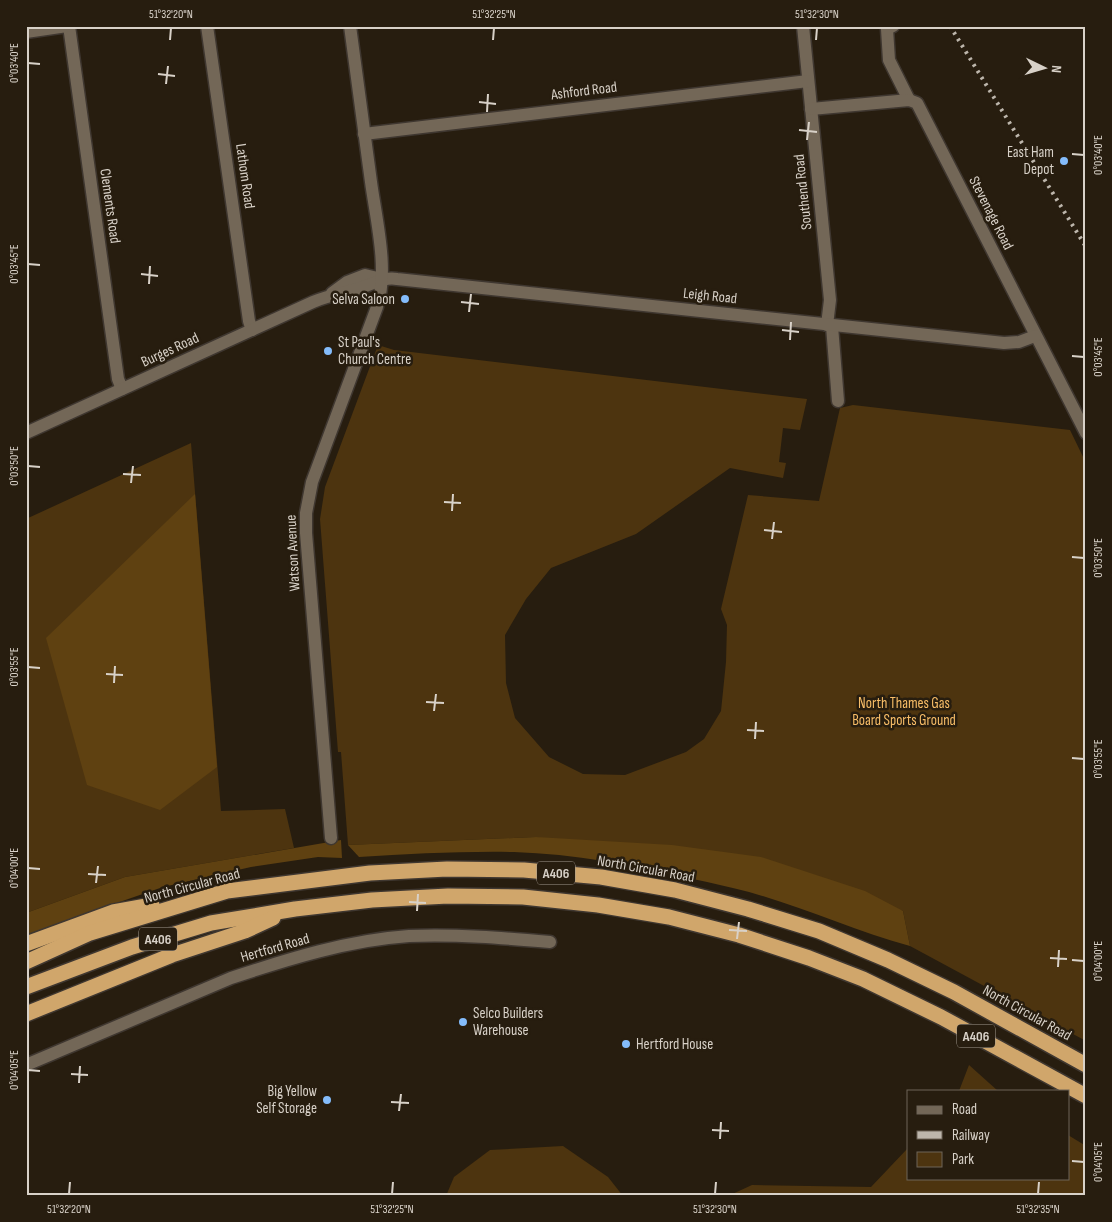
<svg xmlns="http://www.w3.org/2000/svg" width="1112" height="1222" font-family="'Sofia Sans Condensed',sans-serif">
	<style>
		.green { fill: #4d340f }
		.forest { fill: #5f4111 }
		.lines { fill: none; stroke-linecap: round; stroke-linejoin: round }
		.street-casing { stroke: #3f3730; stroke-width: 15 }
		.highway-casing { stroke: #3f3730; stroke-width: 18 }
		.street { stroke: #736757; stroke-width: 12 }
		.highway { stroke: #d0a66b; stroke-width: 15 }
		.rail { stroke: #bdb6ac; stroke-width: 4; stroke-dasharray: 2.5 5; stroke-linecap: butt }
		.ticks { fill: none; stroke: #d8d1c8; stroke-width: 2 }
		.poi-dot { fill: #84bcfb; stroke: #271d0f; stroke-width: 2 }
		.labels { text-anchor: middle; dominant-baseline: central; stroke-width: 5; stroke-linejoin: round; paint-order: stroke }
		.shield { fill: #271d0f; stroke: #a39b90; stroke-width: 1 }
		.shield-label { font-size: 14px; font-weight: bold; fill: #d8d1c8 }
		.street-label { font-size: 15px; fill: #d8d1c8; stroke: #271d0f }
		.poi-label { font-size: 15px; fill: #d8d1c8; stroke: #271d0f; text-anchor: end }
		.park-label { font-size: 15px; fill: #f9be68; stroke: #271d0f }
		.neatline { fill: none; stroke: #d8d1c8; stroke-width: 2 }
		.ticks-label { font-size: 12px; text-anchor: middle; fill: #d8d1c8 }
	</style>
	<rect width="100%" height="100%" fill="#271d0f"/>
	<g class="green">
		<polygon points="378,345 394,350 807,399 800,430 783,428 779,462 786,463 783,478 730,468 636,534 551,568 526,599 505,635 506,683 515,718 549,757 583,774 625,775 686,752 704,739 721,711 726,662 727,625 721,609 748,495 819,501 840,408 853,405 1070,430 1086,463 1086,1041 910,946 903,911 536,837 348,845 341,752 338,752 320,519 325,487"/>
		<polygon points="191,443 221,811 285,809 294,848 125,877 26,913 26,519"/>
		<polygon points="969,1065 998,1091 959,1091"/>
		<polygon points="1068,1135 1086,1146 1086,1196 728,1196 752,1185 871,1187 908,1148 908,1178 1068,1178"/>
		<polygon points="563,1146 608,1177 623,1196 446,1196 454,1177 490,1150"/>
	</g>
	<g class="forest">
		<polygon points="195,494 217,767 160,810 87,785 46,638"/>
		<path d="M 536,837 L 672,845 L 761,857 L 865,891 L 903,911 L 910,946 C 855,931 803,907 749,892 C 730,887 712,883 693,879 C 634,865 574,854 514,852 C 462,851 410,854 359,857 L 348,845 Z"/>
		<polygon points="341,840 342,858 318,857 251,867 163,887 108,906 26,936 26,913 125,877"/>
	</g>
	<g class="lines">
		<g class="street-casing">
			<g id="street">
				<polyline points="69,26 118,379 122,389"/>
				<polyline points="207,26 249,321 252,330"/>
				<polyline points="803,26 830,300 827,325"/>
				<polyline points="893,26 887,29 889,60 909,100"/>
				<polyline points="26,32 67,26"/>
				<polyline points="811,109 909,100 917,103 1086,433"/>
				<polyline points="364,134 808,81"/>
				<polyline points="332,293 347,282 365,275 382,279"/>
				<polyline points="832,326 838,401"/>
				<path d="M 26,433 L 313,302 C 329,295 346,293 363,287 C 375,283 384,277 397,279 L 1004,343 L 1019,342 L 1035,336"/>
				<path d="M 331,838 L 306,533 L 306,513 L 312,482 L 377,307 C 389,270 376,219 371,182 C 364,130 357,78 350,26"/>
				<path d="M 26,1065 L 231,978 C 288,959 349,940 409,936 C 456,934 503,938 550,942"/>
			</g>
		</g>
		<g class="highway-casing">
			<g id="highway">
				<polyline points="26,944 113,912 152,905"/>
				<polyline points="26,962 90,933 227,891 370,873 447,869 524,870 601,877 675,890 748,909 819,931 888,960 954,992 1086,1065"/>
				<polyline points="26,987 132,947 211,923 295,909 372,900 448,896 523,897 598,905 669,917 739,935 809,958 863,979 941,1017 1086,1096"/>
				<polyline points="26,1014 172,955 245,931 273,918"/>
			</g>
		</g>
		<use href="#street" class="street"/>
		<use href="#highway" class="highway"/>
		<polyline class="rail" points="950,26 1086,247"/>
	</g>
	<path class="ticks" d="M 170,40 L 171,28M 493,40 L 494,28M 816,40 L 817,28M 28,63 L 40,64M 158,74 L 175,76M 166,84 L 168,66M 479,102 L 496,104M 487,112 L 488,94M 799,130 L 817,132M 807,140 L 809,122M 1072,154 L 1084,155M 28,264 L 40,265M 141,274 L 158,276M 149,284 L 150,266M 461,302 L 479,304M 469,312 L 471,294M 782,330 L 799,332M 790,340 L 791,322M 1072,356 L 1084,357M 28,466 L 40,467M 123,474 L 141,475M 131,483 L 133,466M 444,502 L 461,503M 452,511 L 453,494M 764,530 L 782,532M 772,539 L 774,522M 1072,557 L 1084,558M 28,667 L 40,668M 106,674 L 123,675M 114,683 L 115,666M 426,702 L 444,703M 434,711 L 436,694M 747,730 L 764,731M 755,739 L 756,722M 1072,758 L 1084,759M 28,868 L 40,869M 88,874 L 106,875M 96,883 L 98,866M 409,902 L 426,903M 417,911 L 418,894M 729,930 L 747,931M 737,939 L 739,922M 1050,958 L 1067,959M 1072,960 L 1084,961M 1058,967 L 1059,950M 28,1070 L 40,1071M 71,1074 L 88,1075M 79,1083 L 80,1066M 391,1102 L 409,1103M 399,1111 L 401,1094M 712,1130 L 729,1131M 720,1139 L 721,1122M 1072,1161 L 1084,1162M 69,1194 L 70,1182M 392,1194 L 393,1182M 715,1194 L 716,1182M 1038,1194 L 1039,1182"/>
	<g class="poi-dot">
		<circle cx="1064" cy="161" r="5"/>
		<circle cx="405" cy="299" r="5"/>
		<circle cx="328" cy="351" r="5"/>
		<circle cx="463" cy="1022" r="5"/>
		<circle cx="626" cy="1044" r="5"/>
		<circle cx="327" cy="1100" r="5"/>
	</g>
	<g class="labels">
		<g class="shield">
			<rect x="537" y="861.5" width="38" height="23" rx="4"/>
			<rect x="139" y="927.5" width="38" height="23" rx="4"/>
			<rect x="957" y="1024.5" width="38" height="23" rx="4"/>
		</g>
		<g class="shield-label">
			<text x="556" y="873">A406</text>
			<text x="158" y="939">A406</text>
			<text x="976" y="1036">A406</text>
		</g>
		<g class="street-label">
			<text transform="translate(584 91) rotate(-7)">Ashford Road</text>
			<text transform="translate(245 176) rotate(82)">Lathom Road</text>
			<text transform="translate(803 192) rotate(-96)">Southend Road</text>
			<text transform="translate(110 206) rotate(82)">Clements Road</text>
			<text transform="translate(991 213) rotate(63)">Stevenage Road</text>
			<text transform="translate(710 296) rotate(6)">Leigh Road</text>
			<text transform="translate(170 350) rotate(-25)">Burges Road</text>
			<text transform="translate(293 553) rotate(-93)">Watson Avenue</text>
			<text transform="translate(646 869) rotate(10)">North Circular Road</text>
			<text transform="translate(192 886) rotate(-15)">North Circular Road</text>
			<text transform="translate(275 948) rotate(-16)">Hertford Road</text>
			<text transform="translate(1027 1013) rotate(29)">North Circular Road</text>
		</g>
		<g class="poi-label">
			<text x="1054" y="152">East Ham<tspan x="1054" dy="17">Depot</tspan></text>
			<text x="395" y="299">Selva Saloon</text>
			<text x="338" y="342" text-anchor="start">St Paul's<tspan x="338" dy="17">Church Centre</tspan></text>
			<text x="473" y="1013" text-anchor="start">Selco Builders<tspan x="473" dy="17">Warehouse</tspan></text>
			<text x="636" y="1044" text-anchor="start">Hertford House</text>
			<text x="317" y="1091">Big Yellow<tspan x="317" dy="17">Self Storage</tspan></text>
		</g>
		<g class="park-label">
			<text x="904" y="703">North Thames Gas<tspan x="904" dy="17">Board Sports Ground</tspan></text>
		</g>
	</g>
	<rect width="1112" height="1222" fill="none" stroke="#271d0f" stroke-width="55"/>
	<rect x="907" y="1090" width="162" height="90" fill="#271d0f" stroke="#6e6559"/>
	<rect x="917" y="1106" width="25" height="8" fill="#736757" stroke="#6e6559"/>
	<text x="952" y="1114" font-size="15" fill="#d8d1c8">Road</text>
	<rect x="917" y="1131" width="25" height="8" fill="#bdb6ac" stroke="#6e6559"/>
	<text x="952" y="1140" font-size="15" fill="#d8d1c8">Railway</text>
	<rect x="917" y="1152" width="25" height="15" fill="#4d340f" stroke="#6e6559"/>
	<text x="952" y="1164" font-size="15" fill="#d8d1c8">Park</text>
	<g transform="translate(1044 68) rotate(95)" stroke="#271d0f" stroke-width="4" paint-order="stroke">
	<path d="M0-4L9 19L0 12L-9 19Z" fill="#d8d1c8"/>
	<text y="-8" font-size="14" font-weight="bold" text-anchor="middle" fill="#d8d1c8">N</text>
	</g>
	<rect x="28" y="28" width="1056" height="1166" class="neatline"/>
	<g class="ticks-label">
		<text x="171" y="18">51°32'20"N</text>
		<text x="494" y="18">51°32'25"N</text>
		<text x="817" y="18">51°32'30"N</text>
		<text transform="translate(14 63) rotate(-90)" y="4">0°03'40"E</text>
		<text transform="translate(1098 155) rotate(-90)" y="4">0°03'40"E</text>
		<text transform="translate(14 264) rotate(-90)" y="4">0°03'45"E</text>
		<text transform="translate(1098 357) rotate(-90)" y="4">0°03'45"E</text>
		<text transform="translate(14 466) rotate(-90)" y="4">0°03'50"E</text>
		<text transform="translate(1098 558) rotate(-90)" y="4">0°03'50"E</text>
		<text transform="translate(14 667) rotate(-90)" y="4">0°03'55"E</text>
		<text transform="translate(1098 759) rotate(-90)" y="4">0°03'55"E</text>
		<text transform="translate(14 868) rotate(-90)" y="4">0°04'00"E</text>
		<text transform="translate(1098 961) rotate(-90)" y="4">0°04'00"E</text>
		<text transform="translate(14 1070) rotate(-90)" y="4">0°04'05"E</text>
		<text transform="translate(1098 1162) rotate(-90)" y="4">0°04'05"E</text>
		<text x="69" y="1213">51°32'20"N</text>
		<text x="392" y="1213">51°32'25"N</text>
		<text x="715" y="1213">51°32'30"N</text>
		<text x="1038" y="1213">51°32'35"N</text>
	</g>
</svg>
